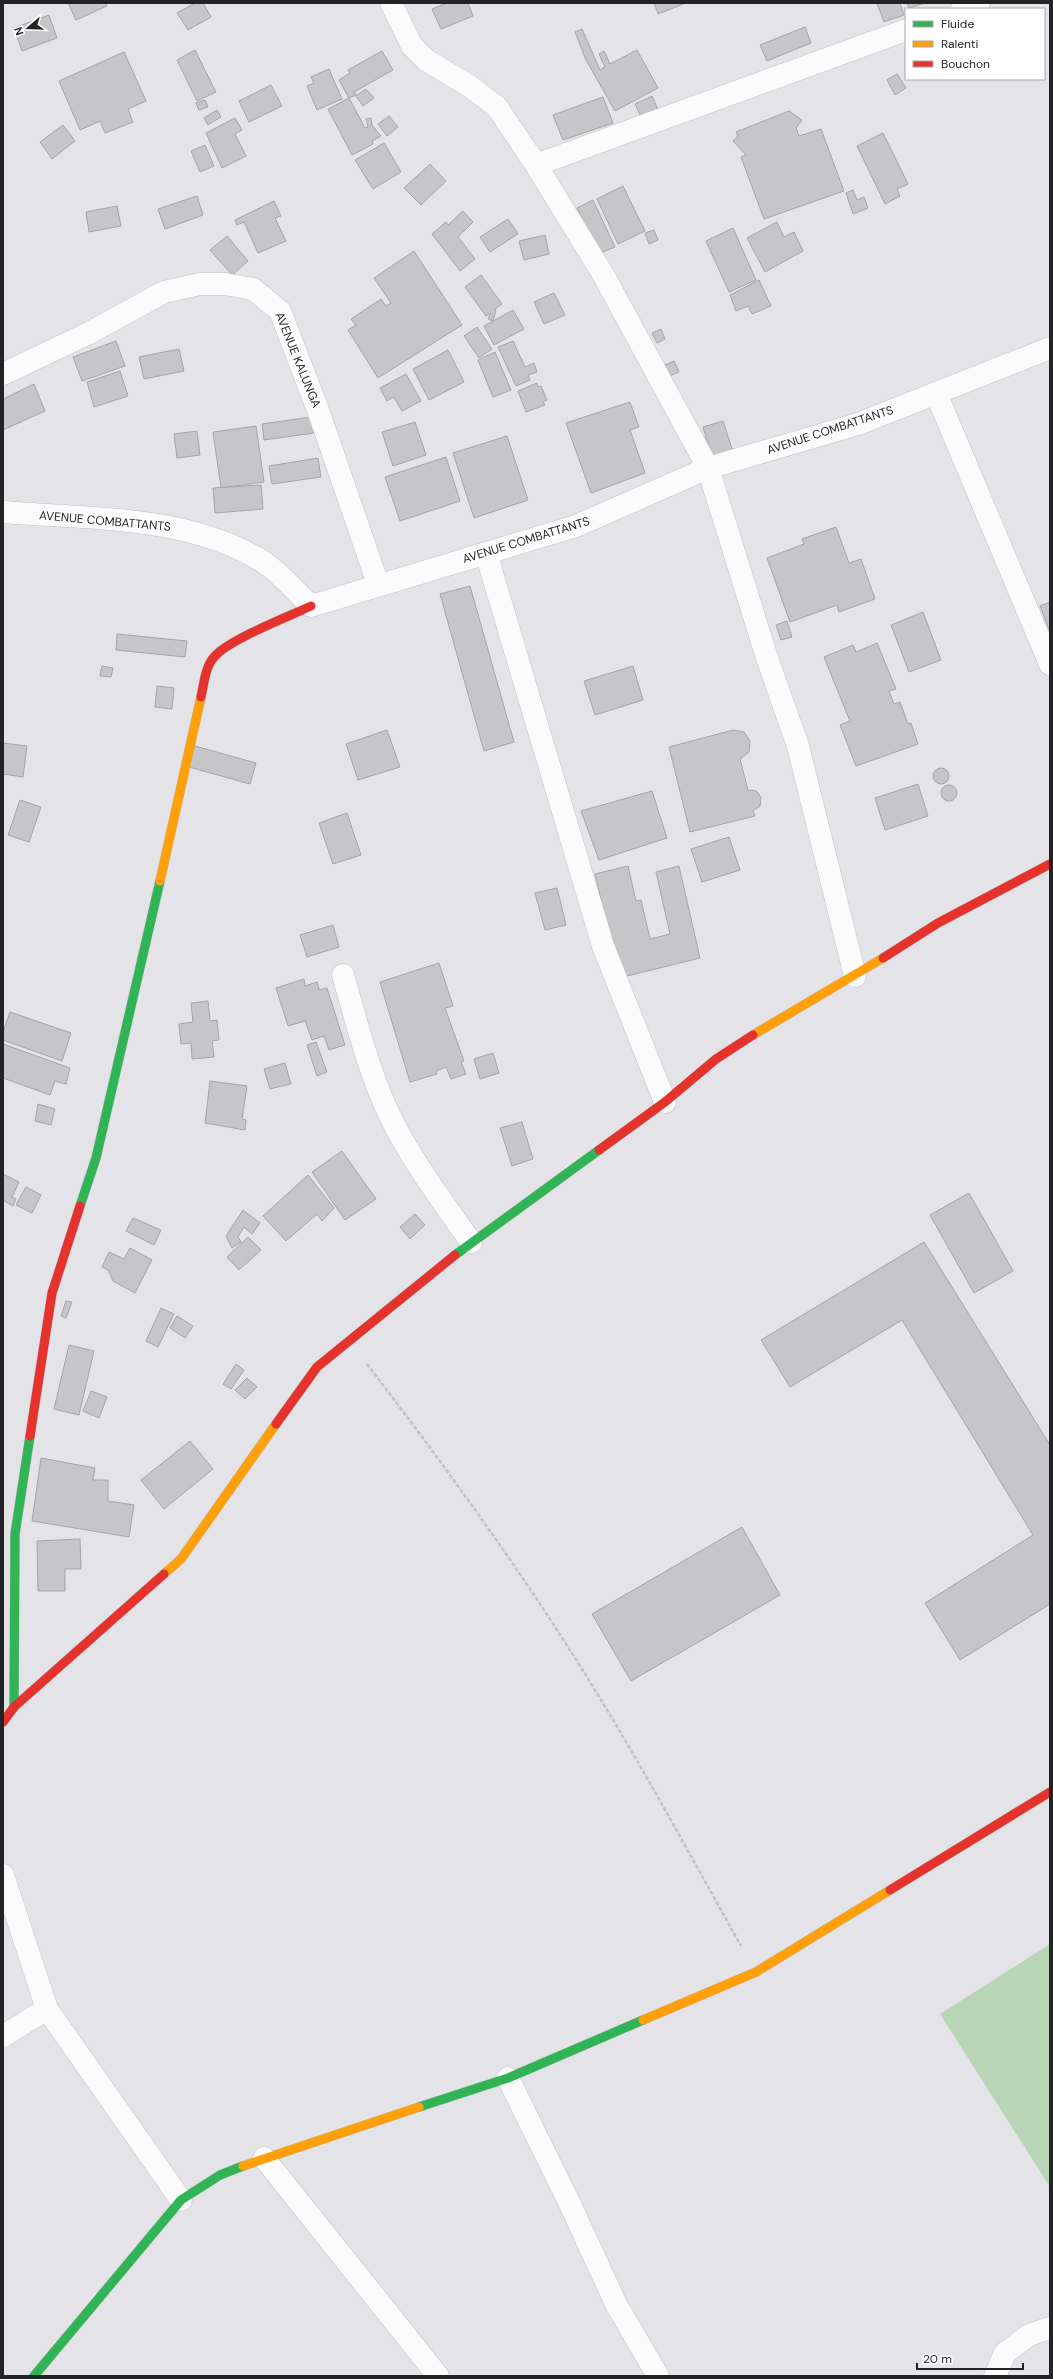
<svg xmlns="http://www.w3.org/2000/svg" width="1053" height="2379" font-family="'DM Sans',sans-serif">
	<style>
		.green { fill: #b8d5b6 }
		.building { fill: #c6c6c9; stroke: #a5a5a8 }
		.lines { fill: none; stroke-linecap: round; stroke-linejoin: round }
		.street-casing { stroke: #c1c1c4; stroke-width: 23 }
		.fast-casing { stroke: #c1c1c4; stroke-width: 10 }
		.slow-casing { stroke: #c1c1c4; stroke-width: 10 }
		.jam-casing { stroke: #c1c1c4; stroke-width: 10 }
		.path { stroke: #c2c2c3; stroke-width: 2.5; stroke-dasharray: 4 2; stroke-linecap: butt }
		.street { stroke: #fbfbfc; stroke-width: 22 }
		.fast { stroke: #30b455; stroke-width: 9 }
		.slow { stroke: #ff9f0a; stroke-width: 9 }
		.jam { stroke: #e5322d; stroke-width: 9 }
		.labels { text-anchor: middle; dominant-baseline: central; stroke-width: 3; stroke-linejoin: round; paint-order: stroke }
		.street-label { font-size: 12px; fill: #232326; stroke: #fff }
	</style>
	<rect width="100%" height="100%" fill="#e4e4e8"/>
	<polygon class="green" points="1050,1944 1050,2187 940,2014"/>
	<g class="building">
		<polygon points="68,3 105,3 107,6 76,20"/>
		<polygon points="195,3 203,3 211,17 188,30 177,13"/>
		<polygon points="447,3 468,3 473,16 441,29 432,9"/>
		<polygon points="654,3 686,3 658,14"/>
		<polygon points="877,3 900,3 904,15 884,22"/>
		<polygon points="907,3 925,3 909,8"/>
		<polygon points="49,15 57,38 22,51 14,28"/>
		<polygon points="805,27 811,43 767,61 760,45"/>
		<polygon points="582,29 600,70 605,67 599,54 604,51 610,64 637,50 658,88 615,111 586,60 575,32"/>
		<polygon points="195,50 216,92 197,101 177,60"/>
		<polygon points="382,51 393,70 354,92 356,95 349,98 339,80 350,73 348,70"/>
		<polygon points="124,52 146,101 128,109 133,122 105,133 100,121 80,130 59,81"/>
		<polygon points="329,69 342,99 317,110 307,86 314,83 311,77"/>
		<polygon points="897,74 906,88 895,95 887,80"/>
		<polygon points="271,85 282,106 249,122 239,101"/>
		<polygon points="366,89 374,98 363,106 356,96"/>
		<polygon points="652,96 659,112 642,119 635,104"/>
		<polygon points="603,97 613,123 563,140 553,115"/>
		<polygon points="349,98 365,128 368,127 366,119 371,118 372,125 381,136 372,141 373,144 352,155 328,109"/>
		<polygon points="205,100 208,107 199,110 196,103"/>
		<polygon points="217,110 221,117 208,125 204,118"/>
		<polygon points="789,111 802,120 796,128 799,136 821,129 844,191 764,219 741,157 746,155 733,141 738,136 736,132"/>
		<polygon points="389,116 398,127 387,136 378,124"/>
		<polygon points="235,118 242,130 235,134 246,156 222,168 206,133"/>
		<polygon points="63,125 75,141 52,159 40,142"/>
		<polygon points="883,133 908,184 897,189 900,196 885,204 857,146"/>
		<polygon points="384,143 401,172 373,189 355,160"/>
		<polygon points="205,145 214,166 200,172 191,151"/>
		<polygon points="430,164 446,181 421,205 404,188"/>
		<polygon points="623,186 645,231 618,244 597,199"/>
		<polygon points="853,190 857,200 864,197 868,208 853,214 846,193"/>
		<polygon points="197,196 203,215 165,229 158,209"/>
		<polygon points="593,200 615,247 598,254 577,208"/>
		<polygon points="274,201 281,216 275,218 286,241 258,253 244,222 237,225 235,220"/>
		<polygon points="117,206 121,226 89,232 86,212"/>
		<polygon points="463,211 473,222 458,237 475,259 460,271 432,234 446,222 448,225"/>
		<polygon points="508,219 518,234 490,252 480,237"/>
		<polygon points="777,222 784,237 794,232 803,251 765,272 747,238"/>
		<polygon points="733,228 756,280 729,292 706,241"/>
		<polygon points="654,230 658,240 649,244 645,233"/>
		<polygon points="545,235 549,254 524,260 519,241"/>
		<polygon points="227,236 248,261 232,275 210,250"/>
		<polygon points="414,251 462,325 378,378 348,330 356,325 351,319 381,299 386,306 391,303 374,278"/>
		<polygon points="481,275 502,304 494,310 496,310 493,321 488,319 491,313 486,316 465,287"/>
		<polygon points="759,280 771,306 752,314 748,306 736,311 730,295"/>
		<polygon points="554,293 565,315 544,324 534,302"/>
		<polygon points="513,310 524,329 494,345 484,326"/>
		<polygon points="477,327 492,349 479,358 464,336"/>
		<polygon points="661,329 665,339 657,343 652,333"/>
		<polygon points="116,341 125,366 82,381 73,357"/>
		<polygon points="513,341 525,367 534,363 537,372 528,375 530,380 516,386 498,347"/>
		<polygon points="179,349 184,371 144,379 139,357"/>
		<polygon points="448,350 464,382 429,400 413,369"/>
		<polygon points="495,352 511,390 493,397 478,360"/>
		<polygon points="674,361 679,372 670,376 665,365"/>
		<polygon points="120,371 128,396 94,407 87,382"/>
		<polygon points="406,374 421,401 402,411 394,397 387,401 380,388"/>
		<polygon points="537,383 538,387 541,386 547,400 543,402 545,405 526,412 518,391"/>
		<polygon points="34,384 45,411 3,430 3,399"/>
		<polygon points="630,402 639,427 630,430 645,473 591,493 566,423"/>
		<polygon points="311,417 314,433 264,440 262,424"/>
		<polygon points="723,421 733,452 712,458 703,427"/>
		<polygon points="415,422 426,455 393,466 382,432"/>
		<polygon points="256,426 264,482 221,488 213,432"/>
		<polygon points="197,431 200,455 177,458 174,434"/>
		<polygon points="507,436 528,500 474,518 453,453"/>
		<polygon points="446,457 460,501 400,521 385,477"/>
		<polygon points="318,458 321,477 272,484 269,466"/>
		<polygon points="261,485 263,509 215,513 213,488"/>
		<polygon points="836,527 849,563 861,559 875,599 839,612 837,605 790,622 767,558 804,544 802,539"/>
		<polygon points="470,586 514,742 484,751 440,594"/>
		<polygon points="1050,602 1050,632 1040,606"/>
		<polygon points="923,612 941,660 909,672 891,625"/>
		<polygon points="787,621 792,637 781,640 776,625"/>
		<polygon points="117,634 187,641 185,657 116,650"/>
		<polygon points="877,643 896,689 889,691 894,704 900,702 908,724 911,723 918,744 856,766 840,725 850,721 824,657 853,645 856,652"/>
		<polygon points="102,666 113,668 111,677 100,676"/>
		<polygon points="633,666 643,700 595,715 584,681"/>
		<polygon points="157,686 174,688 172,709 155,707"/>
		<polygon points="387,730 400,767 358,780 346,744"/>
		<polygon points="733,730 744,732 750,741 749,752 740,759 748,790 756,791 759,794 761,798 760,806 753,811 755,816 690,832 669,747"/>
		<polygon points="3,743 27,746 23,777 3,774"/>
		<polygon points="195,746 256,763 250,784 189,767"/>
		<circle cx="941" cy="776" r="8"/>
		<polygon points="918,784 928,816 885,830 875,798"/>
		<circle cx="949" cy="793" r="8"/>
		<polygon points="652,791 667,838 599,860 581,811"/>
		<polygon points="20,800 41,807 29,842 8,835"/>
		<polygon points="347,813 361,855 333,864 319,823"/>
		<polygon points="729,837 740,870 702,882 691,849"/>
		<polygon points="628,866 636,901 641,900 650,939 670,934 656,872 679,866 700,958 619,978 595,874"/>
		<polygon points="557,888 566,925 545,930 535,893"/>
		<polygon points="333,925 339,947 307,957 300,935"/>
		<polygon points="439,963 453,1006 445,1008 464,1061 461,1062 466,1074 451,1079 446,1067 436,1071 437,1074 410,1082 380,982"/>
		<polygon points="304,979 305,986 317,982 319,990 327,988 345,1045 329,1050 324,1036 312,1040 305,1021 288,1026 276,988"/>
		<polygon points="208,1001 210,1021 217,1020 219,1040 212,1041 214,1057 192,1059 191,1043 181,1044 179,1024 193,1022 191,1003"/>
		<polygon points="10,1012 71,1033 62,1061 3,1040 3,1032"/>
		<polygon points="316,1042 327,1072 317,1076 307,1045"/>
		<polygon points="3,1044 70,1068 66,1084 55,1081 50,1095 3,1078"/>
		<polygon points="493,1053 499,1073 480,1079 474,1059"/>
		<polygon points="285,1063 291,1084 270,1089 264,1069"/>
		<polygon points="210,1081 247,1086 242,1119 246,1120 245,1130 205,1123"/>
		<polygon points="38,1104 55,1109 51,1125 35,1121"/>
		<polygon points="522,1122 533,1159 512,1166 500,1128"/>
		<polygon points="342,1151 376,1199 345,1220 312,1172"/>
		<polygon points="3,1174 19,1182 12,1197 16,1199 13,1206 3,1200"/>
		<polygon points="308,1175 334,1208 322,1221 317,1214 286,1241 263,1216"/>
		<polygon points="26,1187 41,1195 32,1213 16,1205"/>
		<polygon points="969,1193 1013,1271 974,1293 930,1215"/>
		<polygon points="243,1210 260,1223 252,1234 244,1227 238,1237 241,1242 232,1248 226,1236"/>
		<polygon points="415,1214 425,1225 410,1239 400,1227"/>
		<polygon points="133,1218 161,1230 154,1245 126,1231"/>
		<polygon points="248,1237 261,1250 239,1270 227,1257"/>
		<polygon points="924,1242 1050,1445 1050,1604 960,1660 925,1603 1033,1535 902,1320 790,1387 761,1340"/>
		<polygon points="130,1248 152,1260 135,1293 113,1281 108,1270 102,1267 109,1252 124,1259"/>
		<polygon points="66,1301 72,1302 66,1318 61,1316"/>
		<polygon points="161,1308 174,1314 158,1347 146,1341"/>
		<polygon points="177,1316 193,1326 185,1338 170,1328"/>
		<polygon points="69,1345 94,1351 79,1415 54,1409"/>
		<polygon points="236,1364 244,1370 231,1389 223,1384"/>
		<polygon points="247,1378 257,1387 245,1399 235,1390"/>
		<polygon points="91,1391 107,1397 99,1418 83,1411"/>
		<polygon points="190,1441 213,1469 164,1509 141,1480"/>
		<polygon points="41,1458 95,1468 93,1480 108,1480 108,1501 134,1505 129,1537 32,1521"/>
		<polygon points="742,1527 780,1595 631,1681 592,1614"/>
		<polygon points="80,1539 81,1569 65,1569 65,1591 38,1591 37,1541"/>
	</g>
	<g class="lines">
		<g class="street-casing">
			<g id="street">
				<polyline points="391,3 412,46 426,60 471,87 497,107 536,165 604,276 708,468 767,658 798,746 855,976"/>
				<polyline points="962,9 979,3"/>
				<polyline points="536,165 906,30"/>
				<polyline points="3,374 89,333 164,292 200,284 225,284 253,289 280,311 318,410 378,584"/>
				<polyline points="936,393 1050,664"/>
				<path d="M 3,512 C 88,519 191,515 265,563 C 281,574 296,592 311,606 L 576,526 L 708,468 L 858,424 L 1050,348"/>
				<polyline points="486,553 603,946 665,1102"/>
				<path d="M 343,975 C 358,1027 371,1082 397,1130 C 418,1169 445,1205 471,1242"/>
				<polyline points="3,1875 47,2009 181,2200"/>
				<polyline points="3,2036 47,2009"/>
				<polyline points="508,2078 569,2202 616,2304 658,2376"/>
				<polyline points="264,2158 438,2376"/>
				<polyline points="995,2376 1005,2353 1029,2335 1050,2328"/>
			</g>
		</g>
		<g class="fast-casing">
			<g id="fast">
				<polyline points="80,1206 96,1158 160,881"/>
				<polyline points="455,1255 599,1150"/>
				<polyline points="14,1707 15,1534 30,1436"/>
				<polyline points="419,2107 508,2078 643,2020"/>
				<polyline points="34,2376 181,2200 220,2175 243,2166"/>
			</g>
		</g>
		<g class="slow-casing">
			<g id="slow">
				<polyline points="160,881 201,697"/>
				<polyline points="753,1035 883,958"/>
				<polyline points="164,1574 181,1559 276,1424"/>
				<polyline points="643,2020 756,1972 890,1890"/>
				<polyline points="243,2166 419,2107"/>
			</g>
		</g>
		<g class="jam-casing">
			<g id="jam">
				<path d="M 201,697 C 204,684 205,666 215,656 C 230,639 288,617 311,606"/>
				<polyline points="883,958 938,923 1050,864"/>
				<polyline points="599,1150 665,1102 716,1059 753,1035"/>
				<polyline points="276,1424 317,1367 455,1255"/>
				<polyline points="30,1436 52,1293 80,1206"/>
				<polyline points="3,1722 14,1707 164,1574"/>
				<polyline points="890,1890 1050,1792"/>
			</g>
		</g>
		<path class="path" d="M 367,1364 C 448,1470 528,1580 598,1695 C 648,1777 694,1862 741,1946"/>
		<use href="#street" class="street"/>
		<use href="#fast" class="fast"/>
		<use href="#slow" class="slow"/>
		<use href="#jam" class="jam"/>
	</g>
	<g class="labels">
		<g class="street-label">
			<text transform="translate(298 360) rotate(68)">AVENUE KALUNGA</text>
			<text transform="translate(830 430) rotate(-18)">AVENUE COMBATTANTS</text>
			<text transform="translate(105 521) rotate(5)">AVENUE COMBATTANTS</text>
			<text transform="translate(526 540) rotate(-17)">AVENUE COMBATTANTS</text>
		</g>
	</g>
	<rect width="1053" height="2379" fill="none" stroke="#232326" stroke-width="8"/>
	<rect x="905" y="8" width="140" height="72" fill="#ffffff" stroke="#a7a7a8"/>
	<rect x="913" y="21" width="20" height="6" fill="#30b455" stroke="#a7a7a8"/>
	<text x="941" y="28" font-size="12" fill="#232326">Fluide</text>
	<rect x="913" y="41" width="20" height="6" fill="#ff9f0a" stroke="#a7a7a8"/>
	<text x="941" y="48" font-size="12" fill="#232326">Ralenti</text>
	<rect x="913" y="61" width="20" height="6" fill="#e5322d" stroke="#a7a7a8"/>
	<text x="941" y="68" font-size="12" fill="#232326">Bouchon</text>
	<g transform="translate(28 28) rotate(251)" stroke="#ffffff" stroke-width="3" paint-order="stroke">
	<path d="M0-3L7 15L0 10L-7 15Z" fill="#232326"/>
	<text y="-6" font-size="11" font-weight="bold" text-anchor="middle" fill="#232326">N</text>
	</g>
	<path d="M917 2363v6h106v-6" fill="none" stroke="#232326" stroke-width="2"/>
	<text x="923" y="2363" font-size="12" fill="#232326" stroke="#ffffff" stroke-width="3" paint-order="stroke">20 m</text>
</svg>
